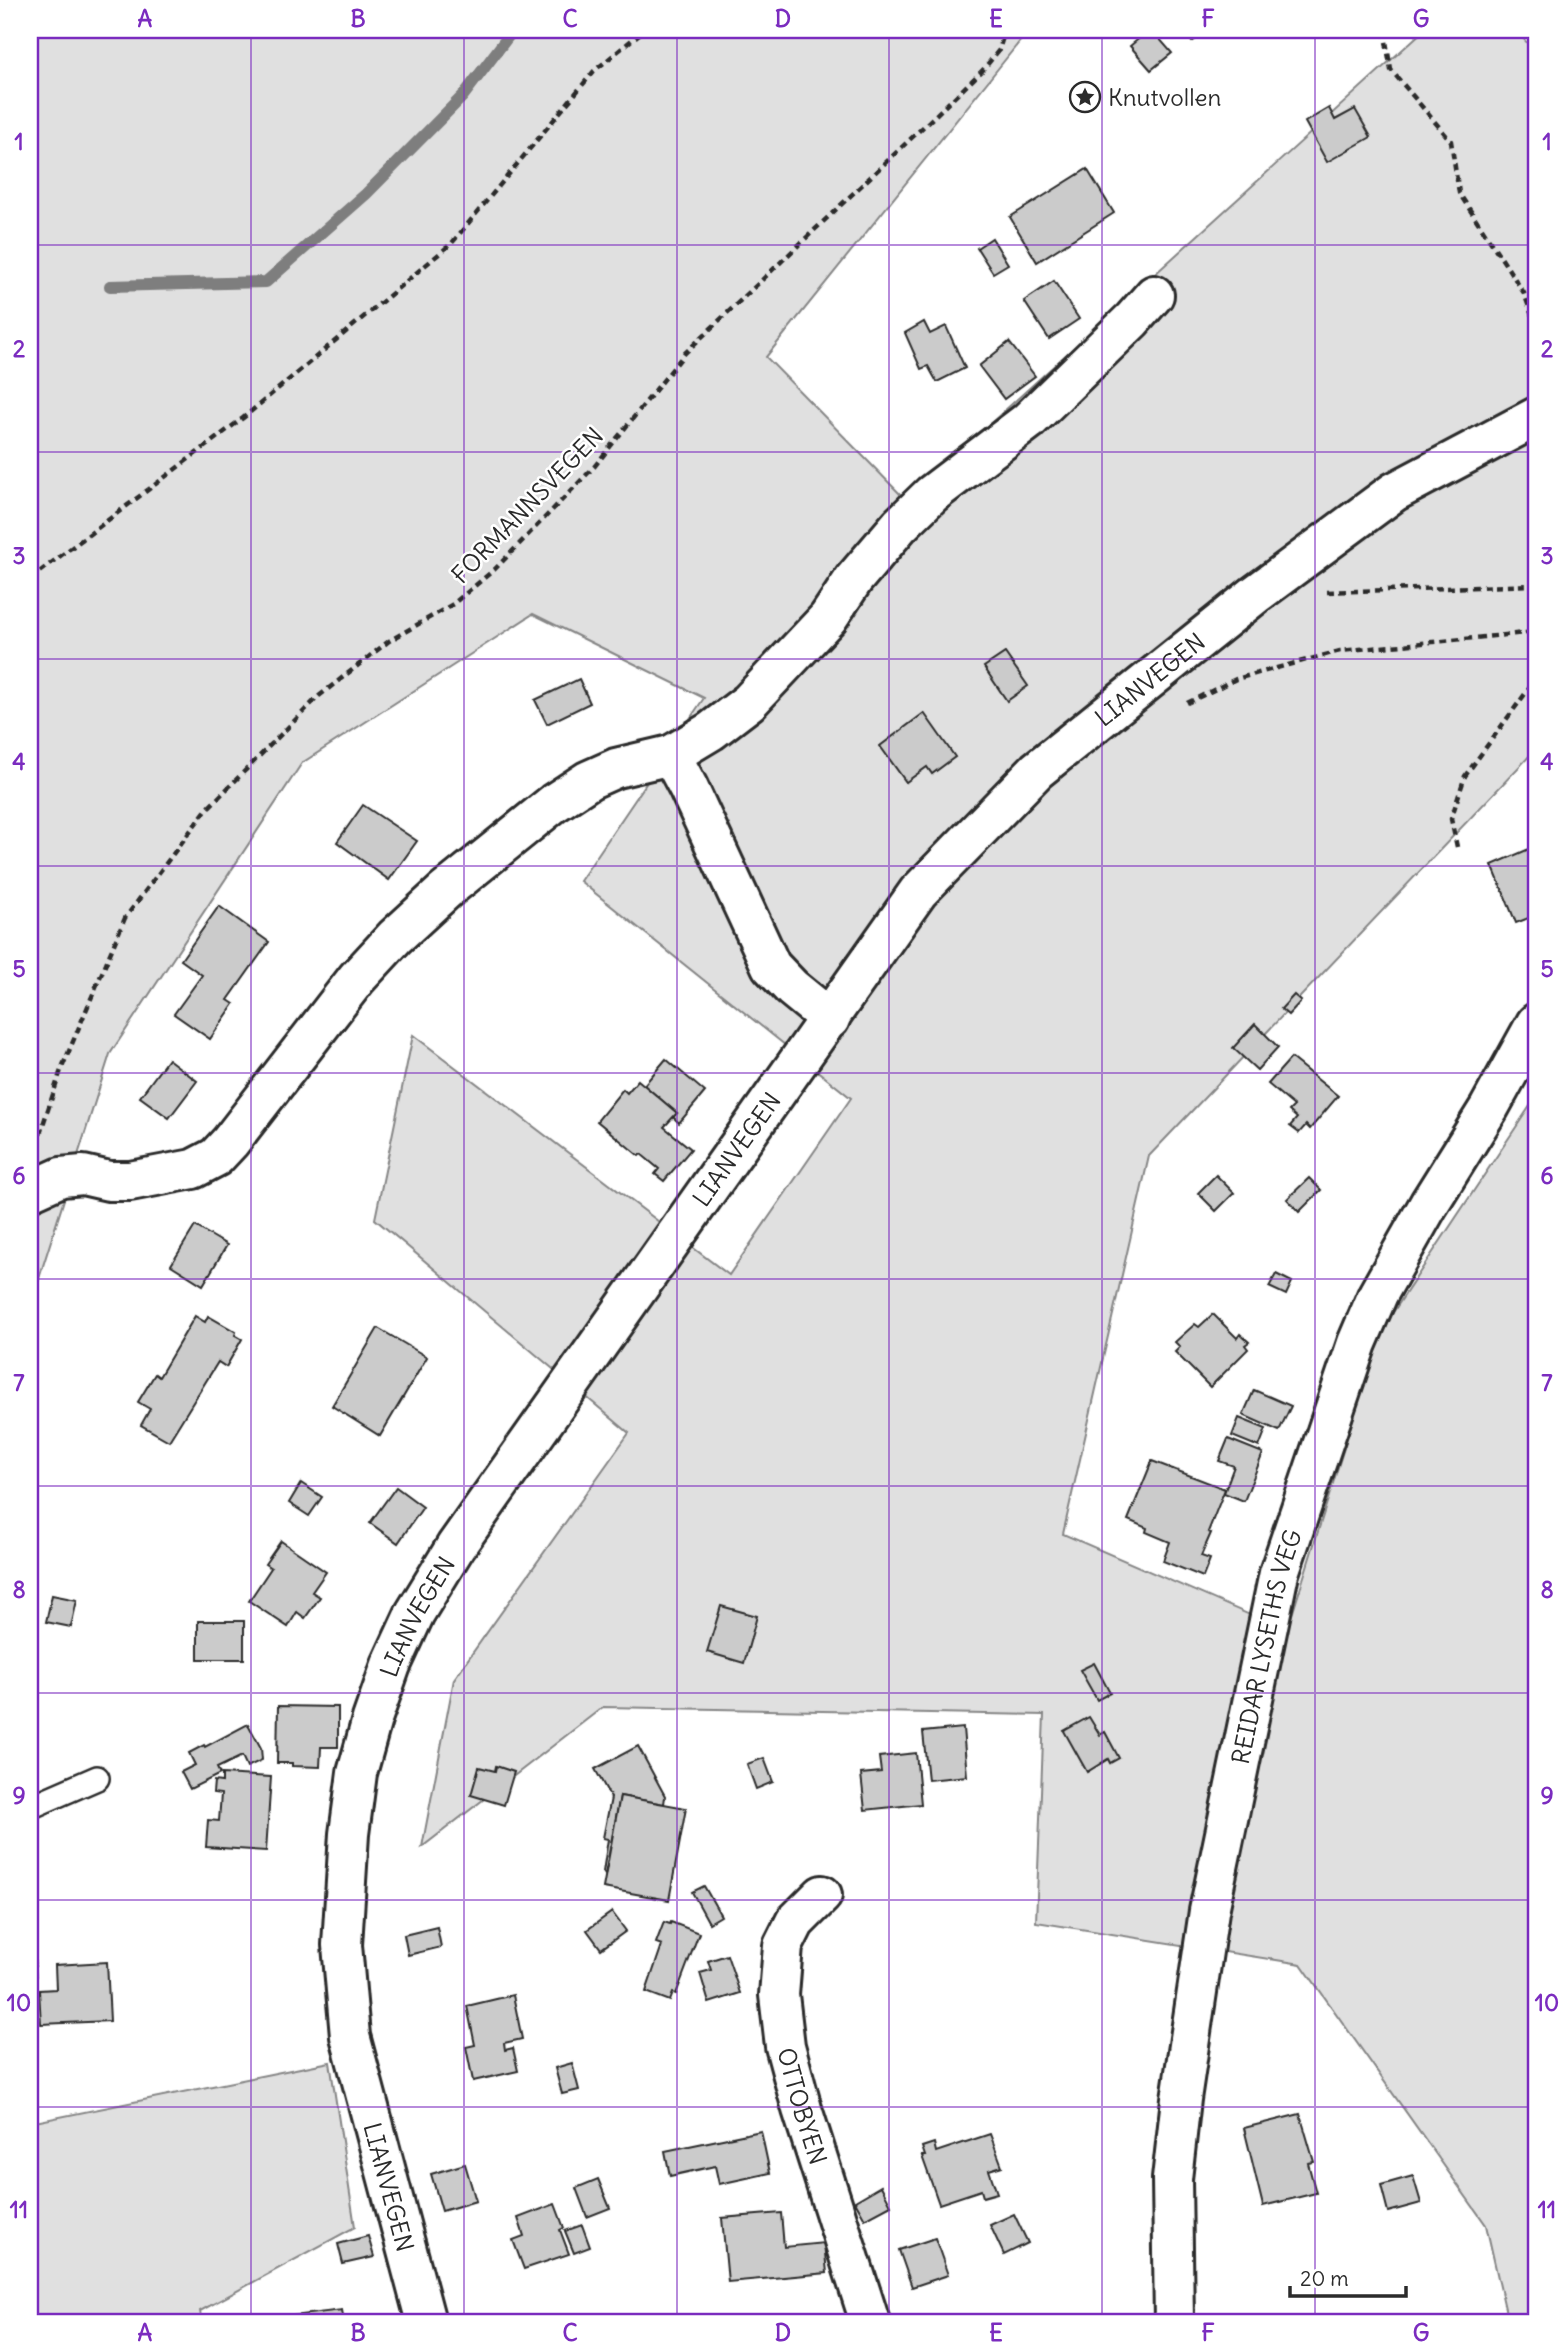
<svg xmlns="http://www.w3.org/2000/svg" width="1566" height="2352" font-family="Delius,sans-serif">
	<style>
		.green { fill: #e0e0e0; stroke: #868686; stroke-width: 2 }
		.lines { fill: none; stroke-linecap: round; stroke-linejoin: round }
		.stream { stroke: #7e7e7e; stroke-width: 12 }
		.building { fill: #cbcbcb; stroke: #2b2b2b; stroke-width: 2 }
		.service-casing { stroke: #2b2b2b; stroke-width: 28 }
		.minor-casing { stroke: #2b2b2b; stroke-width: 44 }
		.path { stroke: #2b2b2b; stroke-width: 4.5; stroke-dasharray: 7 5; stroke-linecap: butt }
		.service { stroke: #fff; stroke-width: 23 }
		.minor { stroke: #fff; stroke-width: 38 }
		.grid { fill: none; stroke: #7b2cbf; stroke-width: 2; stroke-opacity: 0.55 }
		.labels { text-anchor: middle; dominant-baseline: central; stroke-width: 5; stroke-linejoin: round; paint-order: stroke }
		.poi-label { font-size: 24px; fill: #2b2b2b; stroke: #fff; text-anchor: start }
		.street-label { font-size: 24px; fill: #2b2b2b; stroke: #fff }
		.neatline { fill: none; stroke: #7b2cbf; stroke-width: 2.5 }
		.grid-label { font-size: 23px; text-anchor: middle; font-weight: bold; fill: #7b2cbf }
	</style>
	<rect width="100%" height="100%" fill="#fff"/>
	<filter id="ink" filterUnits="userSpaceOnUse"><feTurbulence type="fractalNoise" baseFrequency=".0143" numOctaves="2"/><feDisplacementMap in="SourceGraphic" scale="14" xChannelSelector="R" yChannelSelector="G"/><feConvolveMatrix kernelMatrix="1 2 1 2 8 2 1 2 1" color-interpolation-filters="sRGB"/></filter>
	<g filter="url(#ink)">
		<g class="green">
			<polygon points="30,30 1029,30 766,357 906,500 1424,30 1516,30 1536,53 1536,749 1149,1156 1063,1534 1287,1631 1380,1332 1536,1097 1536,2322 1508,2322 1486,2225 1301,1964 1036,1922 1044,1715 603,1707 422,1847 454,1679 629,1433 375,1219 413,1035 729,1275 851,1098 580,881 704,698 533,614 302,763 110,1054 30,1307"/>
			<polygon points="330,2062 355,2227 200,2311 202,2322 30,2322 30,2123"/>
		</g>
		<g class="lines">
			<polyline class="stream" points="110,286 266,282 366,194 463,96 513,30"/>
		</g>
		<g class="building">
			<polygon points="1149,30 1152,30 1172,53 1151,70 1130,46"/>
			<polygon points="1182,30 1208,30 1192,42"/>
			<polygon points="1329,108 1335,120 1355,109 1371,137 1327,162 1305,122"/>
			<polygon points="1087,169 1114,213 1037,262 1010,217"/>
			<polygon points="992,238 1008,264 993,273 977,248"/>
			<polygon points="1054,281 1079,319 1049,339 1024,301"/>
			<polygon points="924,322 930,334 946,326 965,368 937,382 928,366 921,369 905,333"/>
			<polygon points="1009,342 1035,376 1004,399 979,366"/>
			<polygon points="1005,653 1028,686 1007,701 984,667"/>
			<polygon points="579,679 590,703 547,724 535,700"/>
			<polygon points="924,713 955,757 932,774 927,767 906,782 880,746"/>
			<polygon points="363,805 417,841 389,880 337,842"/>
			<polygon points="1536,846 1536,915 1516,923 1492,865"/>
			<polygon points="219,906 269,942 228,1000 234,1004 210,1039 174,1014 202,975 181,960"/>
			<polygon points="1294,995 1301,1001 1288,1015 1281,1009"/>
			<polygon points="1255,1024 1278,1047 1257,1070 1233,1048"/>
			<polygon points="1291,1058 1338,1096 1310,1129 1306,1125 1299,1133 1290,1126 1297,1118 1289,1111 1294,1106 1268,1084"/>
			<polygon points="168,1059 197,1081 169,1118 140,1097"/>
			<polygon points="666,1059 705,1092 679,1123 673,1117 677,1113 644,1085"/>
			<polygon points="638,1080 677,1113 664,1127 691,1149 664,1181 655,1174 659,1169 641,1154 639,1156 597,1121 623,1089 627,1093"/>
			<polygon points="1216,1175 1234,1193 1216,1211 1198,1193"/>
			<polygon points="1309,1178 1321,1190 1299,1212 1287,1199"/>
			<polygon points="195,1226 227,1245 203,1285 171,1265"/>
			<polygon points="1276,1274 1292,1282 1286,1295 1269,1287"/>
			<polygon points="1213,1314 1237,1338 1240,1334 1249,1342 1245,1345 1248,1349 1210,1387 1175,1352 1180,1347 1175,1342 1195,1324 1199,1327"/>
			<polygon points="195,1316 205,1322 208,1316 236,1332 235,1335 242,1339 226,1367 218,1362 169,1441 141,1425 150,1409 138,1402 155,1374 159,1377"/>
			<polygon points="378,1328 427,1357 380,1436 332,1406"/>
			<polygon points="1254,1390 1291,1406 1279,1431 1243,1415"/>
			<polygon points="1239,1418 1266,1429 1259,1447 1232,1436"/>
			<polygon points="1228,1439 1263,1453 1244,1501 1224,1493 1234,1466 1219,1461"/>
			<polygon points="1152,1461 1225,1489 1208,1532 1211,1533 1201,1556 1210,1559 1203,1577 1163,1561 1170,1542 1146,1532 1147,1528 1128,1520"/>
			<polygon points="301,1483 322,1497 309,1516 289,1503"/>
			<polygon points="396,1487 423,1507 398,1543 370,1523"/>
			<polygon points="281,1541 326,1572 312,1592 320,1597 305,1618 297,1612 288,1627 249,1601 271,1568 265,1564"/>
			<polygon points="52,1595 77,1600 71,1627 46,1622"/>
			<polygon points="721,1606 757,1616 744,1663 707,1652"/>
			<rect x="198" y="1621" width="46" height="38"/>
			<polygon points="1094,1663 1110,1693 1097,1700 1080,1670"/>
			<polygon points="278,1706 338,1707 338,1747 321,1747 320,1767 292,1766 292,1763 277,1763"/>
			<polygon points="1089,1717 1100,1735 1105,1732 1119,1758 1110,1763 1108,1759 1087,1772 1064,1731"/>
			<polygon points="248,1724 261,1748 262,1760 247,1767 242,1756 217,1768 220,1774 190,1789 181,1772 195,1765 189,1753 204,1745 205,1747"/>
			<polygon points="963,1728 967,1776 928,1780 923,1732"/>
			<polygon points="638,1746 665,1796 664,1804 620,1796 605,1875 603,1872 608,1839 603,1838 611,1798 595,1769"/>
			<polygon points="916,1753 921,1804 865,1810 861,1774 881,1772 879,1757"/>
			<polygon points="764,1758 773,1782 756,1789 747,1764"/>
			<polygon points="496,1766 514,1772 504,1805 471,1795 479,1767 495,1771"/>
			<polygon points="222,1774 271,1777 266,1851 206,1847 208,1820 219,1821 221,1794 213,1793 214,1781 222,1782"/>
			<polygon points="620,1796 686,1808 669,1900 603,1888"/>
			<polygon points="704,1886 721,1916 709,1923 692,1892"/>
			<polygon points="612,1912 626,1931 601,1949 587,1930"/>
			<polygon points="32,1921 36,1985 30,1986 30,1922"/>
			<polygon points="664,1922 670,1924 671,1922 699,1933 676,1994 673,1993 670,2001 646,1992 662,1945 656,1943"/>
			<polygon points="437,1927 441,1947 408,1955 404,1935"/>
			<polygon points="727,1955 740,1993 709,2003 700,1973 711,1970 708,1961"/>
			<polygon points="107,1962 110,2021 41,2024 39,1990 56,1989 55,1965"/>
			<polygon points="513,1995 522,2039 504,2043 505,2050 513,2048 518,2071 473,2081 466,2047 475,2045 467,2006"/>
			<polygon points="572,2063 579,2090 562,2094 555,2068"/>
			<polygon points="1300,2114 1314,2162 1308,2163 1316,2193 1263,2206 1244,2128"/>
			<polygon points="761,2131 770,2173 719,2184 715,2166 670,2176 665,2151"/>
			<polygon points="990,2134 1002,2166 989,2170 997,2193 983,2197 981,2190 939,2204 922,2156 925,2156 922,2147 934,2143 936,2152"/>
			<polygon points="465,2164 476,2201 442,2211 431,2174"/>
			<polygon points="1413,2176 1421,2203 1388,2212 1381,2185"/>
			<polygon points="598,2179 610,2208 587,2217 576,2188"/>
			<polygon points="881,2186 891,2205 865,2219 855,2201"/>
			<polygon points="555,2204 564,2228 560,2230 569,2254 524,2269 513,2240 524,2236 518,2218"/>
			<polygon points="781,2213 784,2247 824,2243 827,2273 728,2282 722,2218"/>
			<polygon points="1014,2214 1028,2243 1004,2255 990,2225"/>
			<polygon points="582,2225 590,2247 574,2253 565,2231"/>
			<polygon points="368,2236 374,2257 343,2264 338,2244"/>
			<polygon points="935,2238 948,2275 912,2287 899,2250"/>
			<polygon points="342,2310 344,2322 293,2322 292,2316"/>
		</g>
		<g class="lines">
			<g class="service-casing">
				<polyline id="service" points="30,1807 97,1778"/>
			</g>
			<g class="minor-casing">
				<g id="minor">
					<polyline points="671,755 711,731 749,702 828,618 854,579 900,525 932,494 1028,421 1132,320 1154,295"/>
					<polyline points="30,1191 61,1177 83,1175 109,1181 130,1181 193,1169 216,1157 230,1142 357,978 395,937 445,891 554,803 589,780 616,768 671,755 688,787 771,966 792,988 830,1019"/>
					<path id="s1" d="M 822,1895 L 795,1922 L 783,1946 L 779,1995 L 785,2046 L 802,2109 L 870,2322"/>
					<path id="s2" d="M 426,2322 L 350,2036 L 342,1945 L 349,1834 L 357,1773 L 372,1719 L 391,1665 L 415,1613 L 456,1546 L 918,892 L 1037,770 L 1256,594 L 1394,492 L 1536,417"/>
					<path id="s3" d="M 1174,2322 L 1172,2179 L 1181,2099 L 1209,1911 L 1279,1573 L 1357,1343 L 1378,1294 L 1429,1204 L 1489,1108 L 1536,1023"/>
				</g>
			</g>
			<g class="path">
				<polyline points="1384,30 1391,70 1451,141 1459,193 1524,293 1536,327"/>
				<polyline points="30,579 243,418 452,243 594,71 644,30"/>
				<polyline points="1327,592 1536,585"/>
				<polyline points="1187,703 1236,679 1340,651 1536,632"/>
				<polyline points="1457,847 1451,819 1465,776 1536,679"/>
				<polyline points="36,1146 61,1070 125,918 206,810 319,696 389,641 453,604 495,569 594,467 685,353 982,71 999,50 1005,30"/>
			</g>
			<use href="#service" class="service"/>
			<use href="#minor" class="minor"/>
		</g>
	</g>
	<path class="grid" d="M 251,30 L 251,2322M 464,30 L 464,2322M 677,30 L 677,2322M 889,30 L 889,2322M 1102,30 L 1102,2322M 1315,30 L 1315,2322M 30,245 L 1536,245M 30,452 L 1536,452M 30,659 L 1536,659M 30,866 L 1536,866M 30,1073 L 1536,1073M 30,1279 L 1536,1279M 30,1486 L 1536,1486M 30,1693 L 1536,1693M 30,1900 L 1536,1900M 30,2107 L 1536,2107"/>
	<defs>
		<g id="sight-ring" transform="scale(1.575)"><circle r="9.5" fill="#fff" stroke="#2b2b2b" stroke-width="1.5"/><path d="M0-6L1.8-2.2L6-1.7L2.9 1.2L3.7 5.4L0 3.3L-3.7 5.4L-2.9 1.2L-6-1.7L-1.8-2.2Z" fill="#2b2b2b"/></g>
	</defs>
	<g fill-rule="evenodd">
		<use href="#sight-ring" x="1085" y="97"/>
	</g>
	<g class="labels">
		<g class="poi-label">
			<text x="1108" y="97">Knutvollen</text>
		</g>
		<g class="street-label">
			<text transform="translate(527 505) rotate(-46)">FORMANNSVEGEN</text>
			<text stroke="none"><textPath href="#s2" startOffset="1925">LIANVEGEN</textPath></text>
			<text stroke="none"><textPath href="#s2" startOffset="1295">LIANVEGEN</textPath></text>
			<text stroke="none"><textPath href="#s2" startOffset="728">LIANVEGEN</textPath></text>
			<text stroke="none"><textPath href="#s3" startOffset="684">REIDAR LYSETHS VEG</textPath></text>
			<text stroke="none"><textPath href="#s1" startOffset="228">OTTOBYEN</textPath></text>
			<text transform="translate(389 2187) rotate(75)">LIANVEGEN</text>
		</g>
	</g>
	<rect width="1566" height="2352" fill="none" stroke="#fff" stroke-width="77"/>
	<path d="M1290 2286v10h116v-10" fill="none" stroke="#2b2b2b" stroke-width="3.5"/>
	<text x="1300" y="2286" font-size="21" fill="#2b2b2b" stroke="#ffffff" stroke-width="5" paint-order="stroke">20 m</text>
	<rect x="38" y="38" width="1490" height="2276" class="neatline"/>
	<g class="grid-label">
		<text x="145" y="27">A</text>
		<text x="358" y="27">B</text>
		<text x="570" y="27">C</text>
		<text x="783" y="27">D</text>
		<text x="996" y="27">E</text>
		<text x="1208" y="27">F</text>
		<text x="1421" y="27">G</text>
		<text x="19" y="150">1</text>
		<text x="1547" y="150">1</text>
		<text x="19" y="357">2</text>
		<text x="1547" y="357">2</text>
		<text x="19" y="564">3</text>
		<text x="1547" y="564">3</text>
		<text x="19" y="770">4</text>
		<text x="1547" y="770">4</text>
		<text x="19" y="977">5</text>
		<text x="1547" y="977">5</text>
		<text x="19" y="1184">6</text>
		<text x="1547" y="1184">6</text>
		<text x="19" y="1391">7</text>
		<text x="1547" y="1391">7</text>
		<text x="19" y="1598">8</text>
		<text x="1547" y="1598">8</text>
		<text x="19" y="1804">9</text>
		<text x="1547" y="1804">9</text>
		<text x="19" y="2011">10</text>
		<text x="1547" y="2011">10</text>
		<text x="19" y="2218">11</text>
		<text x="1547" y="2218">11</text>
		<text x="145" y="2341">A</text>
		<text x="358" y="2341">B</text>
		<text x="570" y="2341">C</text>
		<text x="783" y="2341">D</text>
		<text x="996" y="2341">E</text>
		<text x="1208" y="2341">F</text>
		<text x="1421" y="2341">G</text>
	</g>
</svg>
